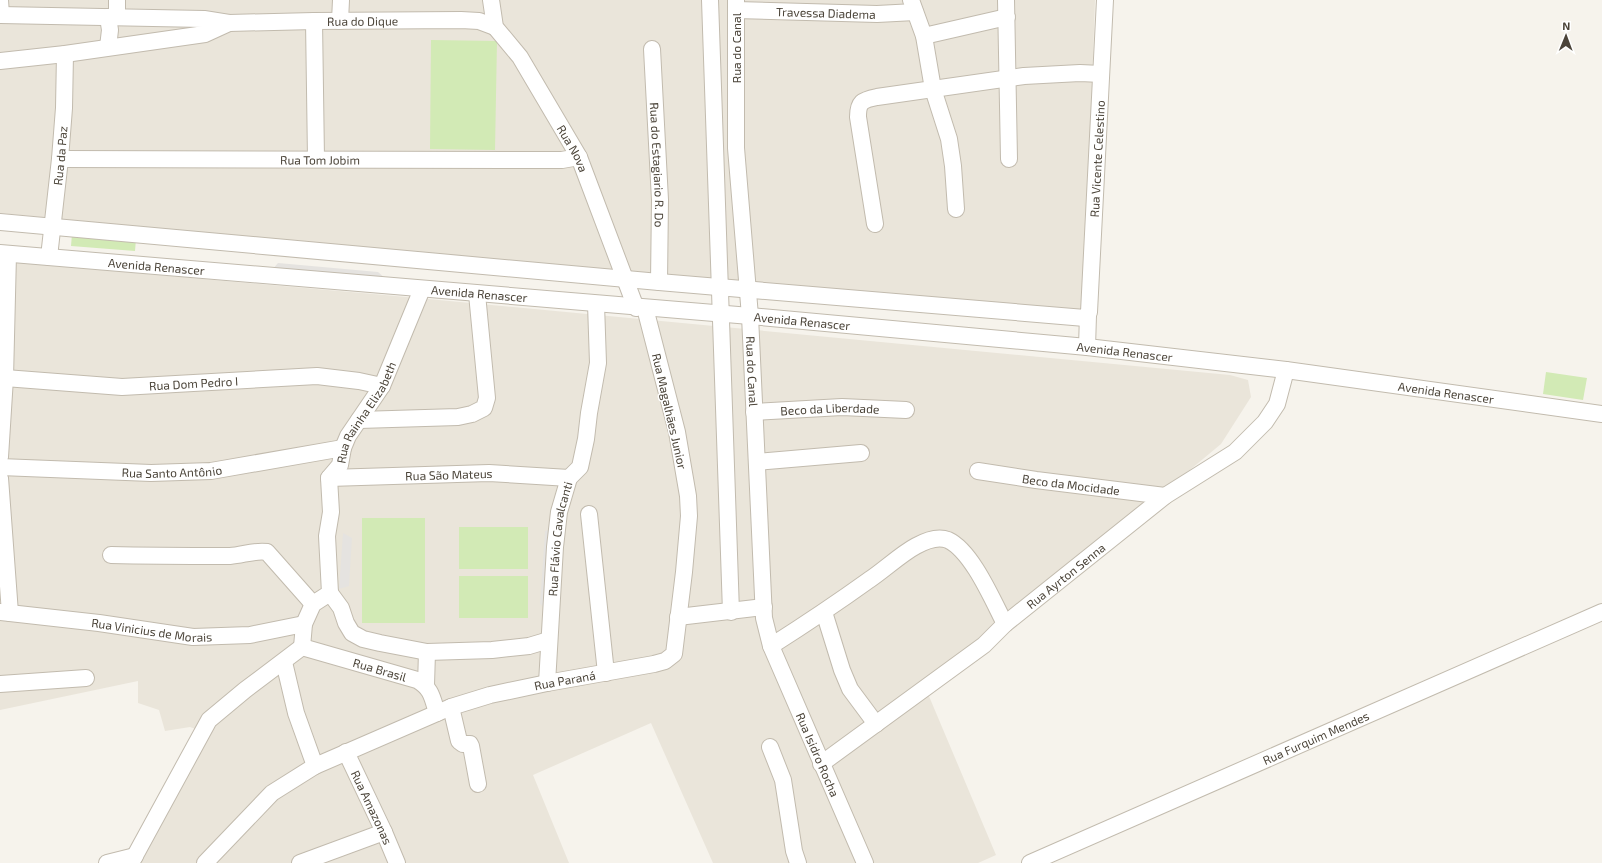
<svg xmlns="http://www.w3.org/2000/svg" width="1602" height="863" font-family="'Exo 2',sans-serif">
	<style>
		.residential { fill: #eae5da }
		.green { fill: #d2eab5 }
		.parking { fill: #e5e3e0 }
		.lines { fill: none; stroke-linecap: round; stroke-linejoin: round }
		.minor-casing { stroke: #c2bbae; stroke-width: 18 }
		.minor { stroke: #fff; stroke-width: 16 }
		.labels { text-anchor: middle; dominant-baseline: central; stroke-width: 3; stroke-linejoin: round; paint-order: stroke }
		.street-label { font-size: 12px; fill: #4b4439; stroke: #fff }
	</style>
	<rect width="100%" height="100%" fill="#f6f3ec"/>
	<g class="residential">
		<polygon points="0,0 1095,0 1084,313 884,293 454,257 0,213"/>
		<polygon points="0,261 407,297 1230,375 1248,380 1251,397 1221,444 1131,519 923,682 996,855 978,863 713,863 651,723 533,775 569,863 140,863 210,734 190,727 165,731 159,710 138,703 138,681 0,710"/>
	</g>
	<g class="green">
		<polygon points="431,40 497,41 495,150 430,149"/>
		<polygon points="72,234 136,239 135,251 71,246"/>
		<polygon points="1546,372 1587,378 1583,400 1543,394"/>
		<rect x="362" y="518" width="63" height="105"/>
		<rect x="459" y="527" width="69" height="42"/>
		<rect x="459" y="576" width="69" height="42"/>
	</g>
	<g class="parking">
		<polygon points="278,263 378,272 387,280 272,270"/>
		<polygon points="552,529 545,608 540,604 545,531"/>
		<polygon points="343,533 352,538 349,586 339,589"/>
	</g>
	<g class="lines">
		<g class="minor-casing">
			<g id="minor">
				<polyline points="0,0 1,15"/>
				<polyline points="117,0 117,17"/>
				<path id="s1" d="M 491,0 L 495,27 L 520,57 L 579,157 L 636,308"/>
				<polyline points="710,0 731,612"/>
				<path id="s2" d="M 736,0 L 736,148 L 750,316 L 764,618 L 771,646 L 865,863"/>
				<polyline points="911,0 924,36 933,89 949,139 953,166 956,209"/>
				<polyline points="1006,0 1009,159"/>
				<path id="s3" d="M 736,10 L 877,14 L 915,12"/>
				<path id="s4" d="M 0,15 L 204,19 L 229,23 L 314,21 L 461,20 L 479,21 L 495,27"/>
				<polyline points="314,21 316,159"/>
				<polyline points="340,21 341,0"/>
				<polyline points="924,36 1007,17"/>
				<polyline points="108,47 110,30 108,17"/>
				<path id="s5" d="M 652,49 L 660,200 L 659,282"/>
				<polyline points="0,61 65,54 205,34 229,23"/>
				<path id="s6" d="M 60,159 L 562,160 L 579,157"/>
				<path id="s7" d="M 0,222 L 659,282 L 1085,318 L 1089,312 L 1105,0"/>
				<path d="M 875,224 L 858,117 C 858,102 862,100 877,97 L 1024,76 L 1080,73 L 1101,74"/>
				<path id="s8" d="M 0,253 L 750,316 L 1087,347 L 1286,370 L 1602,414"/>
				<path id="s9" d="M 49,257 L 60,159 L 64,108 L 65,54"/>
				<polyline points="1087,347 1088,315"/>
				<path id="s10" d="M 5,378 L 122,387 L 317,376 L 359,381 L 382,386"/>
				<path id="s11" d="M 754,412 L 842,407 L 906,410"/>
				<polyline points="359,420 458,417 472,414 484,408 487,398 477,294"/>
				<polyline points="0,457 5,378 8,254"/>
				<polyline points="757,462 861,453"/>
				<path id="s12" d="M 0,467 L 151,473 L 211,471 L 343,448"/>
				<path id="s13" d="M 978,471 L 1036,480 L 1165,496"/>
				<polyline points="0,478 10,613"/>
				<path id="s14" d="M 329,478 L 489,473 L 569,478"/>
				<polyline points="589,514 606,673"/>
				<path d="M 111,555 C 151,556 190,556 230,556 C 243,555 255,550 267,552 L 313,604"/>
				<polyline points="330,593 341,608 346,623 352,633 363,639 380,643 427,652 492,650 529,646 549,640"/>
				<path id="s15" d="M 0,612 L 99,623 L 193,637 L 250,635 L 304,624"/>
				<polyline points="824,612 842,670 850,689 876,724"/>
				<polyline points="678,617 764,607"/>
				<path d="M 771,646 C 804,625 837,603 869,580 C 884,570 901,554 916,546 C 925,541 938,536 948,540 C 972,551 993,601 1005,624"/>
				<path id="s16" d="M 302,647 L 304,624 L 313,604 L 330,593 L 327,536 L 331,512 L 329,478 L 340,465 L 343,448 L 348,436 L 382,386 L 422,289"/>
				<path id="s17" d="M 302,647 L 417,680 C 432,689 432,697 437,713"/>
				<polyline points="284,662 296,713 315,766"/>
				<path id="s18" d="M 547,683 L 555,547 L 559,512 L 569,478 L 580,467 L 586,439 L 589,413 L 598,363 L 596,304"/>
				<polyline points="0,684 86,678"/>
				<polyline points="426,685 427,652"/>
				<polyline points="451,707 459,741 463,744 470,744 471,746 478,784"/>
				<polyline points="770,747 783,780 794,851 798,863"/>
				<path id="s19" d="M 346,752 L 384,832 L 397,863"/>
				<path id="s20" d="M 821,764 L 984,645 L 1005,624 L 1165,496 L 1235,452 L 1265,422 L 1277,404 L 1286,370"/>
				<polyline points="107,863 135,856"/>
				<polyline points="131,863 209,720 245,690 302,647"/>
				<path id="s21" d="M 205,863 L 272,793 L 315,766 L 451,707 L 490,695 L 547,683 L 654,664 L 665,661 L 674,654 L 684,572 L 689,516 L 688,496 L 677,432 L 645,308"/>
				<polyline points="300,863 384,832"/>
				<path id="s22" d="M 1030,863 L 1602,612"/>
			</g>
		</g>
		<use href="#minor" class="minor"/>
	</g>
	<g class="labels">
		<g class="street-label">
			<text stroke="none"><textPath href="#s3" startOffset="90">Travessa Diadema</textPath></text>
			<text stroke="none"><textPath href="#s4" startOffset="363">Rua do Dique</textPath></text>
			<text transform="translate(736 48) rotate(-90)">Rua do Canal</text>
			<text stroke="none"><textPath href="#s1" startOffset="172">Rua Nova</textPath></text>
			<text stroke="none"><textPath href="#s9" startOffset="102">Rua da Paz</textPath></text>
			<text stroke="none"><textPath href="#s7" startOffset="1250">Rua Vicente Celestino</textPath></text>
			<text stroke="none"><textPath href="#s6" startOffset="260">Rua Tom Jobim</textPath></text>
			<text stroke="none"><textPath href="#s5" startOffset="116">Rua do Estagiario R. Do</textPath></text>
			<text stroke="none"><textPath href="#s8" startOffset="157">Avenida Renascer</textPath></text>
			<text stroke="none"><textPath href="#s8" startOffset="481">Avenida Renascer</textPath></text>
			<text stroke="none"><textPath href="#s8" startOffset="805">Avenida Renascer</textPath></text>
			<text stroke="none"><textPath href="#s8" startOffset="1129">Avenida Renascer</textPath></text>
			<text stroke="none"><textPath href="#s2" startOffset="372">Rua do Canal</textPath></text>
			<text stroke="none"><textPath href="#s10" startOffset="189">Rua Dom Pedro I</textPath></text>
			<text stroke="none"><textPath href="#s8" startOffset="1453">Avenida Renascer</textPath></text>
			<text stroke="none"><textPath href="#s11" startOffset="76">Beco da Liberdade</textPath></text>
			<text transform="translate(670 411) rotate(77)">Rua Magalhães Junior</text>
			<text stroke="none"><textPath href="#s16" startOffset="257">Rua Rainha Elizabeth</textPath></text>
			<text stroke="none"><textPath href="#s12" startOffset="172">Rua Santo Antônio</textPath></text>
			<text stroke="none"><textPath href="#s14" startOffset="120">Rua São Mateus</textPath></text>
			<text stroke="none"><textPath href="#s13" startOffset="94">Beco da Mocidade</textPath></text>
			<text stroke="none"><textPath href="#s18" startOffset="145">Rua Flávio Cavalcanti</textPath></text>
			<text stroke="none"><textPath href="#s20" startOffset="309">Rua Ayrton Senna</textPath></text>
			<text stroke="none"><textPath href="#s15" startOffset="153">Rua Vinicius de Morais</textPath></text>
			<text stroke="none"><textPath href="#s17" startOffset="81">Rua Brasil</textPath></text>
			<text stroke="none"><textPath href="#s21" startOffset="413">Rua Paraná</textPath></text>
			<text stroke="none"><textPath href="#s22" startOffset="312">Rua Furquim Mendes</textPath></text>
			<text stroke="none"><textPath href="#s2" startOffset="766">Rua Isidro Rocha</textPath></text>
			<text stroke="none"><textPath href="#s19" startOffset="61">Rua Amazonas</textPath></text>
		</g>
	</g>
	<g transform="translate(1566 36) rotate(1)" stroke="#ffffff" stroke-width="3" paint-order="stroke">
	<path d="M0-3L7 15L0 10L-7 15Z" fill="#4b4439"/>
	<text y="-6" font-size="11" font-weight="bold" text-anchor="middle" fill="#4b4439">N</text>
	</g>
</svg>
